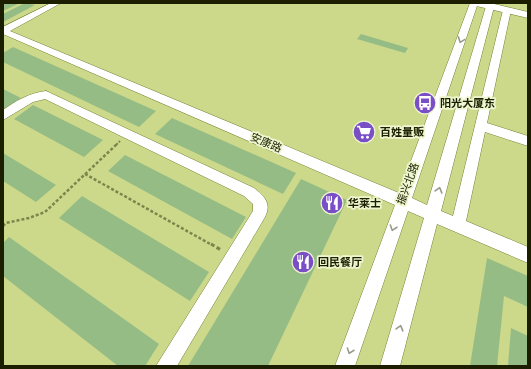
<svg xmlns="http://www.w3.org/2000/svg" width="531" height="369" font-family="'Fira Sans Condensed','Noto Sans SC',sans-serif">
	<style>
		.building { fill: #96bc85 }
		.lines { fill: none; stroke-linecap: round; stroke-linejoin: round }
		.minor-casing { stroke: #768133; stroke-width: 1 }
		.major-casing { stroke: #768133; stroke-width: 1 }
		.path-far2 { stroke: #7c854c; stroke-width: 2; stroke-dasharray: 2.5 1.5; stroke-linecap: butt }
		.path-far1 { stroke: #7c854c; stroke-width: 2.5; stroke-dasharray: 3 2; stroke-linecap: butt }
		.path { stroke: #7c854c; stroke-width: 3; stroke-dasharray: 4 2.5; stroke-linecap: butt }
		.minor { fill: #fff; fill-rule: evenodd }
		.major { fill: #fff; fill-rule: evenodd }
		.oneway { stroke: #989a8c }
		.labels { text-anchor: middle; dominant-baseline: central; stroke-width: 3.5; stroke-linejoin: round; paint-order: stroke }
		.poi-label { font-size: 11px; font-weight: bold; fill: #1b1f00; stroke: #eef6cf; text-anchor: start }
		.street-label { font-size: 11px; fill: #1b1f00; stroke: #eef6cf }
	</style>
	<rect width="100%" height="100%" fill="#ccd98a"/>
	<g class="building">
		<polygon points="3,3 16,3 18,4 3,11"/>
		<polygon points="25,3 35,5 3,22 3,14"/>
		<polygon points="361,34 408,48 405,53 357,39"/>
		<polygon points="13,47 156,111 139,127 3,62 3,53"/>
		<polygon points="3,89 21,98 3,110"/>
		<polygon points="33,105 103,140 84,157 14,119"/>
		<polygon points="172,118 296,173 283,194 155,134"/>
		<polygon points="3,153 56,185 36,202 3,181"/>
		<polygon points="125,155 246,217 232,239 108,171"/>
		<polygon points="301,179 347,200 268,366 188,366"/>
		<polygon points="82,196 209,272 190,301 59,218"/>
		<polygon points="9,237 159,344 145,366 118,366 3,276 3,243"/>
		<polygon points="487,258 528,276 528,307 504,296 497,366 470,366"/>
		<polygon points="511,328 528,336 528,366 508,365"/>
	</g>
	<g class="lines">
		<g class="minor-casing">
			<g id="minor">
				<polygon points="51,3 61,3 10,31 399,193 470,3 478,3 412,198 427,205 487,3 495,3 441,211 453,216 503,10 504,8 510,8 511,10 487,123 528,136 528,146 485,132 466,221 528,247 528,263 437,224 400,366 380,366 424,218 408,211 355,366 335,366 395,205 3,34 3,27"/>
				<path d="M 46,91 L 254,188 C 264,196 272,203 265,217 L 177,366 L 156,366 L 253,211 L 253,204 L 244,196 L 45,99 L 33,102 L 3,120 L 3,110 C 16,101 29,93 46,91 Z"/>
			</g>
		</g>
		<g class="major-casing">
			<polygon id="major" points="471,3 490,3 528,12 528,18 472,5"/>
		</g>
		<polyline class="path-far2" points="116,145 120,141"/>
		<g class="path-far1">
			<polyline points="85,174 212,245"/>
			<polyline points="3,226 6,223 29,218 45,212 117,144"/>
		</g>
		<polyline class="path" points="211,244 221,250"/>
		<use href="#minor" class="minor"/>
		<use href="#major" class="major"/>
	</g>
	<defs><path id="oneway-chevron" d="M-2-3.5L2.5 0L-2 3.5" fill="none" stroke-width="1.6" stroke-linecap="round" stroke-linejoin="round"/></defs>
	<g class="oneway">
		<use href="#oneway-chevron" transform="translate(461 40) rotate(110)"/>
		<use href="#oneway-chevron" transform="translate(439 190) rotate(-74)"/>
		<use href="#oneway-chevron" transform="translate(393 228) rotate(109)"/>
		<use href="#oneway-chevron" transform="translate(400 328) rotate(-74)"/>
		<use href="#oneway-chevron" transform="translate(350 351) rotate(109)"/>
	</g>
	<defs>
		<g id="bus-disc" transform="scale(1.15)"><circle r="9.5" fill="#794ec7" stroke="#eef6cf"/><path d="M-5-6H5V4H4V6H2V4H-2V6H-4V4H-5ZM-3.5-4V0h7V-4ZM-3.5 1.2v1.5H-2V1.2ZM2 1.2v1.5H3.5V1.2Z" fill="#fff"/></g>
		<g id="supermarket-disc" transform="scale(1.15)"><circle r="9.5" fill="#794ec7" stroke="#eef6cf"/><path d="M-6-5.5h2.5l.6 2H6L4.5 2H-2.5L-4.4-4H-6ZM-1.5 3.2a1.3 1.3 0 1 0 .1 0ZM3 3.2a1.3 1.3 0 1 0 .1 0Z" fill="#fff"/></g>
		<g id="restaurant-disc" transform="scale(1.15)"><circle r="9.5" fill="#794ec7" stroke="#eef6cf"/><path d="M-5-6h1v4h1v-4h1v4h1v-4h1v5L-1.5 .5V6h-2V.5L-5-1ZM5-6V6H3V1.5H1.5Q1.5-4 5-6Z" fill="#fff"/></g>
	</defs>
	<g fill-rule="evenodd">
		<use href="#bus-disc" x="425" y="103"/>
		<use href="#supermarket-disc" x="364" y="132"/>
		<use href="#restaurant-disc" x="332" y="203"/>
		<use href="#restaurant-disc" x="303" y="262"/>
	</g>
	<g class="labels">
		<g class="poi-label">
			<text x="440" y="103">阳光大厦东</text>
			<text x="380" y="132">百姓量贩</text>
			<text x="348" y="203">华莱士</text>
			<text x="318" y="262">回民餐厅</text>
		</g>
		<g class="street-label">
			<text transform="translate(266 143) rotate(23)">安康路</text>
			<text transform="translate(408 184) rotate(-70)">振兴北路</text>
		</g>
	</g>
	<rect width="531" height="369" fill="none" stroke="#1b1f00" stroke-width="8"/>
</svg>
